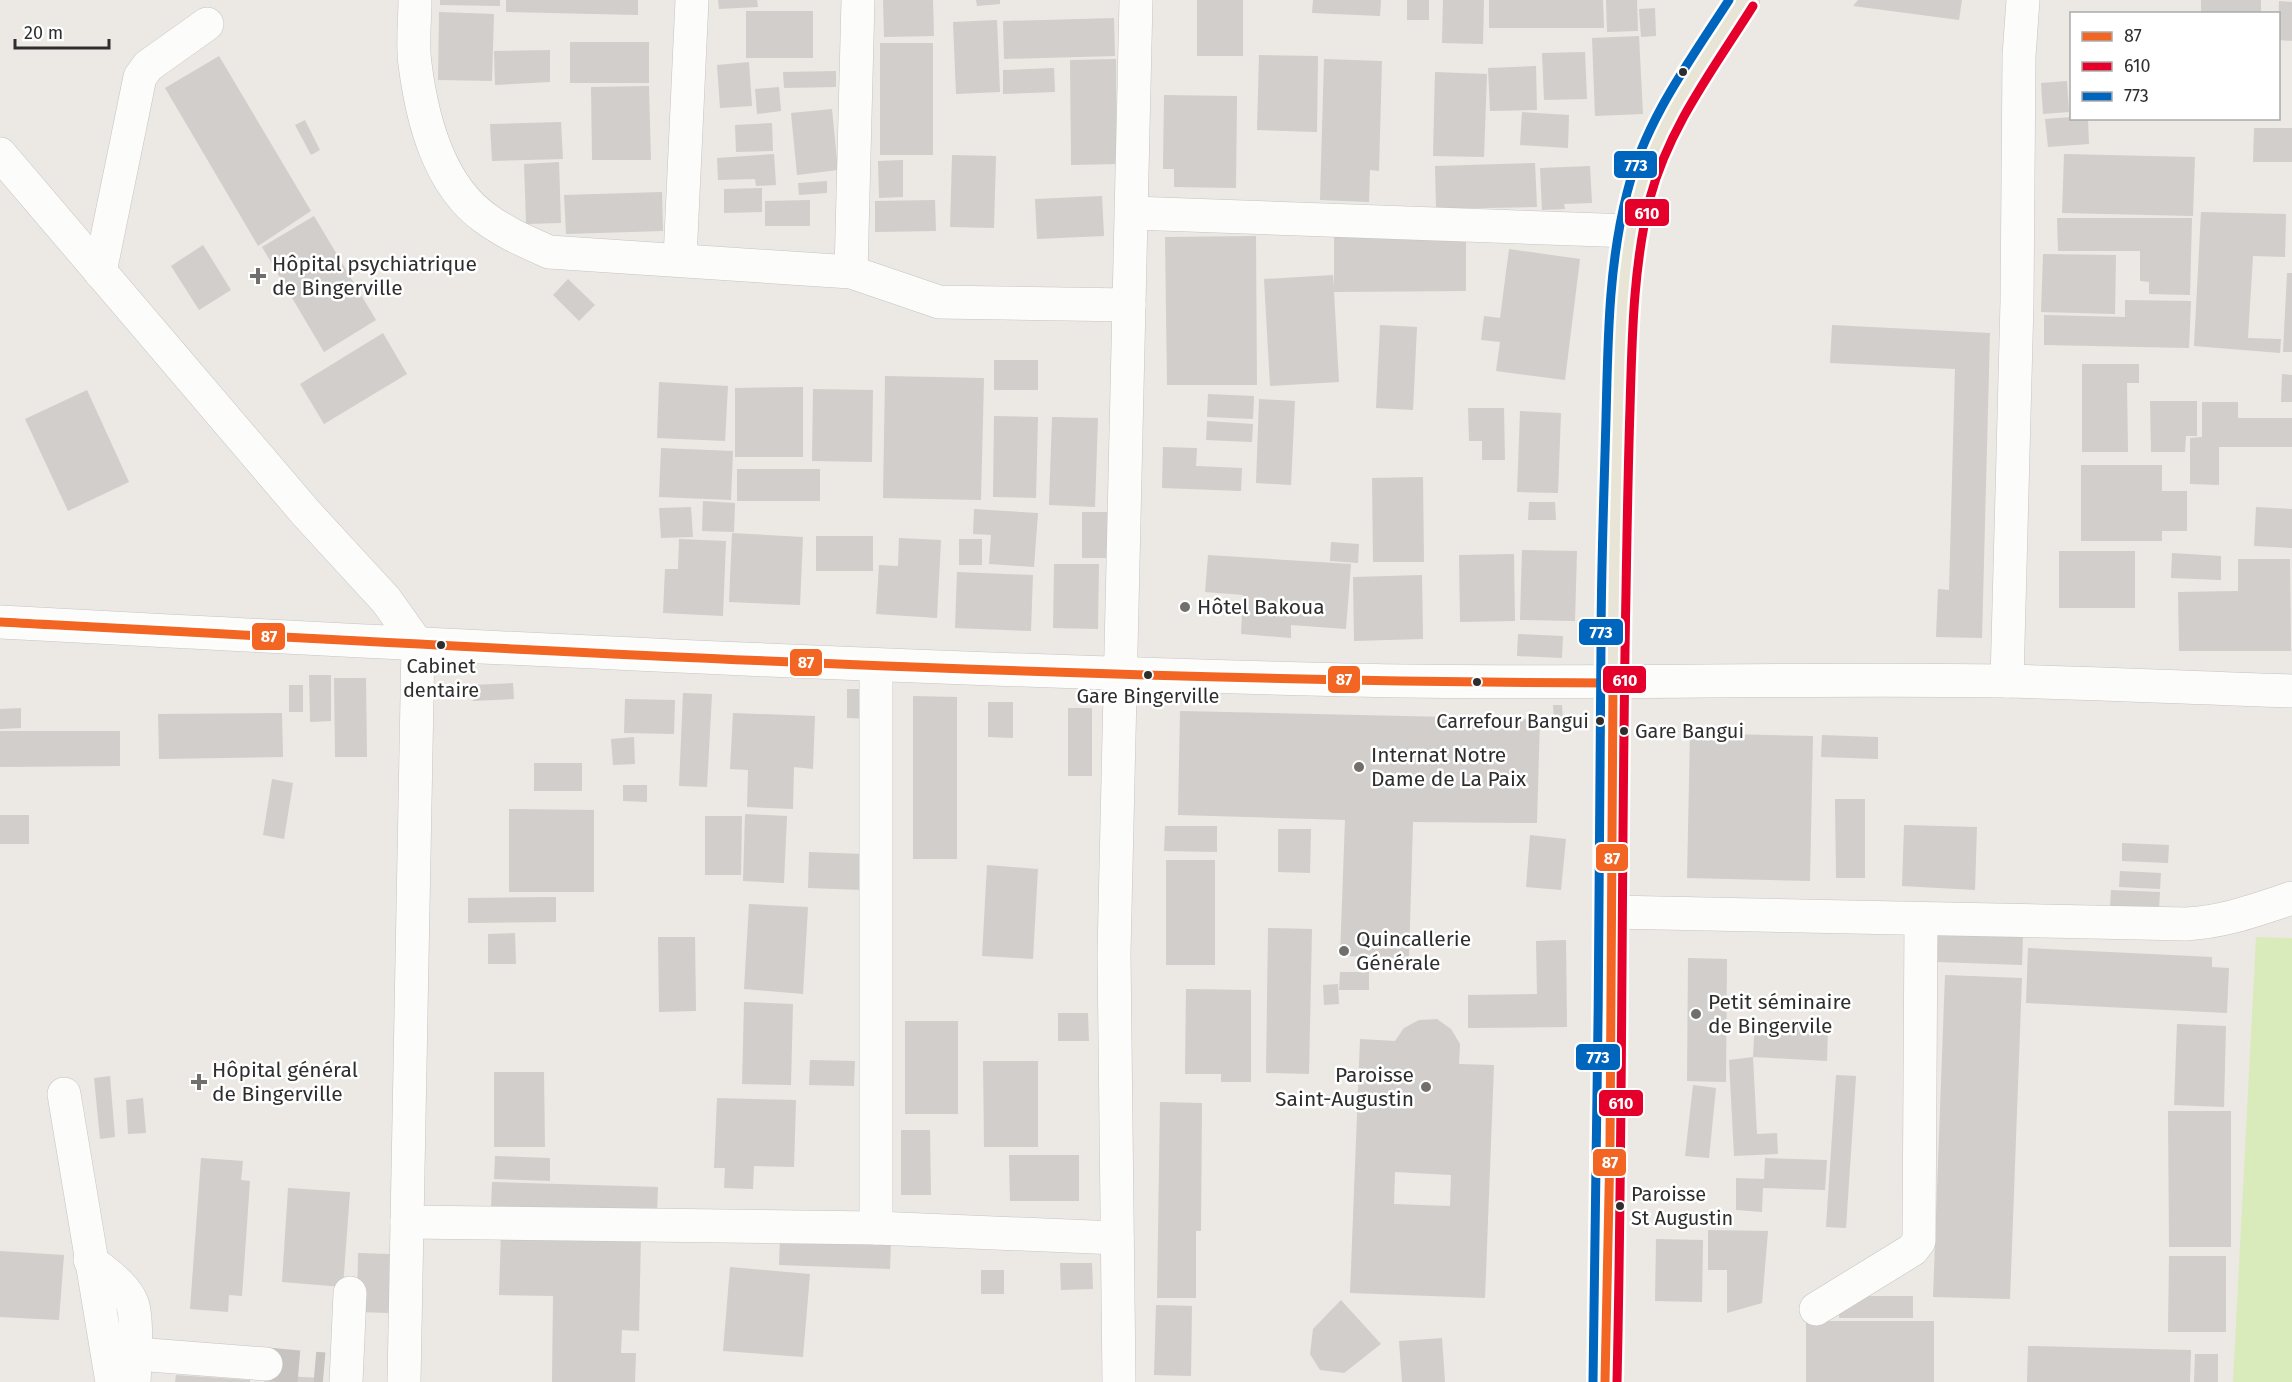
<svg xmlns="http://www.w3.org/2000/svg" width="2292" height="1382" font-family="'Fira Sans',sans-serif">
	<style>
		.pitch { fill: #d9eabb }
		.building { fill: #d1cecb; fill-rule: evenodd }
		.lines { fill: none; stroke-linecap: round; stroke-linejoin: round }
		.minor-tunnel { stroke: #c6c3c0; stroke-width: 33; stroke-dasharray: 33 16; stroke-linecap: butt }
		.minor-casing { stroke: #c5c4c5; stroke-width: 34 }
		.major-casing { stroke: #c6c5c4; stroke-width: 34 }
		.minor { stroke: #fcfcfb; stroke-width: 33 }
		.major { stroke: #e8e4d6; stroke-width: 33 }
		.bus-1-casing { stroke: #fff; stroke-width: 14 }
		.bus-2-casing { stroke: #fff; stroke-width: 14 }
		.bus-3-casing { stroke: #fff; stroke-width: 14 }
		.bus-1 { stroke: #f26522; stroke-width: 9 }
		.bus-2 { stroke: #e4002b; stroke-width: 9 }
		.bus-3 { stroke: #0065bd; stroke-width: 9 }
		.bus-dot { fill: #2e2e2e; stroke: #fff; stroke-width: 2 }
		.poi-dot { fill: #706f6e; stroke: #fff; stroke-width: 2 }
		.labels { text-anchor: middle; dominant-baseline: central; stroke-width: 5; stroke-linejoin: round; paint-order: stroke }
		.bus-label { font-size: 20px; fill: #2e2e2e; stroke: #fff }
		.poi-label { font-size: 21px; fill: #2e2e2e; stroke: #fff; text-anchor: start }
		.line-badge { stroke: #fff; stroke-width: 2 }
		.badge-label { font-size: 16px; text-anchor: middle; font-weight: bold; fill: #fff }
	</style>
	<rect width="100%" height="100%" fill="#ece8e4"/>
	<polygon class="pitch" points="2256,937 2292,938 2292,1382 2233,1382"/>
	<g class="building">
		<polygon points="440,0 500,0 500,6 440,5"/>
		<polygon points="506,0 638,0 638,15 506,12"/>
		<polygon points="718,0 757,0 758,7 719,9"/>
		<polygon points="883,0 933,0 934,36 884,37"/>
		<polygon points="976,0 1000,0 1000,4 977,6"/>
		<rect x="1197" y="0" width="46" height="56"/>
		<polygon points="1313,0 1381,0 1380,16 1312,13"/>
		<rect x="1407" y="0" width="22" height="20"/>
		<polygon points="1443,0 1484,0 1483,44 1442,43"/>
		<polygon points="1489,0 1603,0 1604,28 1489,28"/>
		<polygon points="1606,0 1637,0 1638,31 1607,32"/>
		<polygon points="1858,0 1962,0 1959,20 1853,6"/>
		<rect x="2201" y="0" width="60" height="14"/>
		<polygon points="2279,1 2292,2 2292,41 2278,40"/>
		<polygon points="1655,8 1656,36 1641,37 1639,9"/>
		<rect x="746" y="11" width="67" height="47"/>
		<polygon points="439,12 494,14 492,81 438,80"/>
		<polygon points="1114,18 1115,56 1004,59 1003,21"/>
		<polygon points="997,20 1000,92 956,94 953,22"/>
		<polygon points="1639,36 1643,114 1595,116 1592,38"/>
		<rect x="570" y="42" width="79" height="41"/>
		<rect x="880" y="43" width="53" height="112"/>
		<polygon points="550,50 550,82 495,85 494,51"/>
		<polygon points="1585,52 1587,99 1544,100 1542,53"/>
		<polygon points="1259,55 1318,56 1317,132 1257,130"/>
		<polygon points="219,56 311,211 258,246 165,88"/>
		<polygon points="1116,59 1117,164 1071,165 1070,60"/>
		<polygon points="1324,59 1382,61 1379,171 1370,170 1369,202 1320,200"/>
		<polygon points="749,62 752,106 720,108 717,65"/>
		<polygon points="1536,66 1537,110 1490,111 1488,68"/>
		<polygon points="1054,68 1055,92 1003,94 1003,70"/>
		<polygon points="836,71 836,87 784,88 783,72"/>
		<polygon points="1435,72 1487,74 1484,157 1433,156"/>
		<polygon points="2067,81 2069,112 2043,114 2041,83"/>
		<polygon points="649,86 651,160 592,160 591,87"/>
		<polygon points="779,87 781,111 757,114 755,89"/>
		<polygon points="1164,95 1237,96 1236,188 1174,187 1174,169 1163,169"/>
		<polygon points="832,109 838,170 797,175 791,113"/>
		<polygon points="1522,112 1569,115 1568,148 1520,145"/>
		<polygon points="2072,117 2072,118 2088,118 2089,144 2048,147 2045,119"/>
		<polygon points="305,120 320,150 311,155 295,125"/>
		<polygon points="561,122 563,159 492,161 490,124"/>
		<polygon points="772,123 773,151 736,152 735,125"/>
		<polygon points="2254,128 2292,128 2292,162 2253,162"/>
		<polygon points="774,154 776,185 756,186 755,179 718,180 717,158"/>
		<polygon points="2064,154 2195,157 2193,216 2062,213"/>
		<polygon points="952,155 996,156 994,228 950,227"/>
		<polygon points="903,160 903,197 879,198 878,161"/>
		<polygon points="559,162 561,223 526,224 524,164"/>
		<polygon points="1535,163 1537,207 1436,209 1435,166"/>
		<polygon points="1590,166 1592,203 1564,204 1565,209 1542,210 1540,168"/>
		<polygon points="827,181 827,193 799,195 798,183"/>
		<polygon points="762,188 762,212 724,213 724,189"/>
		<polygon points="662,192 663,231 566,234 564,195"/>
		<polygon points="1102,196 1104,236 1037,239 1035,199"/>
		<polygon points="810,200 810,226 765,226 765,201"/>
		<polygon points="935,200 936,231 875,232 875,201"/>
		<polygon points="2201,212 2286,214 2285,257 2253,256 2248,338 2281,339 2280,353 2194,346"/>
		<polygon points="314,216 376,320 324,352 262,247"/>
		<polygon points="2057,218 2192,218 2190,295 2149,294 2149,282 2140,281 2140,251 2058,251"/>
		<polygon points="1334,235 1466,235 1466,291 1334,292 1339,382 1270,386 1264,279 1333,275 1334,287"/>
		<polygon points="1256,236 1257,385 1167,385 1165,237"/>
		<polygon points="203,245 231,290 199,310 171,266"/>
		<polygon points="1509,249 1580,259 1565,380 1496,371 1500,342 1481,340 1484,316 1500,318"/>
		<polygon points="2043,254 2116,255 2115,314 2041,312"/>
		<polygon points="2287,273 2292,273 2292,352 2283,352"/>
		<polygon points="568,279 595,305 579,321 553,295"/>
		<polygon points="2125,300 2191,301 2189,348 2044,345 2044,315 2125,317"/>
		<polygon points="1380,325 1417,327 1413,410 1376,408"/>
		<polygon points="1832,325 1990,333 1982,638 1936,637 1938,589 1949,590 1955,369 1830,363"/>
		<polygon points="383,333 407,374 324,424 300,384"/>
		<rect x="994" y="360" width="44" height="30"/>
		<polygon points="2082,364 2139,364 2139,383 2127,383 2128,452 2082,452"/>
		<polygon points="2282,374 2292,375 2292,402 2281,402"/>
		<polygon points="885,376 984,378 981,500 883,498"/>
		<polygon points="659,382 728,386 725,441 657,438"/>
		<polygon points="803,387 803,457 735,457 735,388"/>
		<polygon points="813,389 873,390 872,462 812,461"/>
		<polygon points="87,390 129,482 68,511 25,419"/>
		<polygon points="1208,394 1254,396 1253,419 1207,417"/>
		<polygon points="1259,399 1295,401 1291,485 1256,483"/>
		<polygon points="2150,401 2197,401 2197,436 2186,436 2185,452 2151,452"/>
		<polygon points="2202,402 2238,402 2238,418 2292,418 2292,447 2219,447 2219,485 2190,484 2190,438 2202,437"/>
		<polygon points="1468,408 1504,408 1505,460 1482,460 1482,441 1469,441"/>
		<polygon points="1520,411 1561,413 1558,493 1517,492"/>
		<polygon points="994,416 1038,417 1036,498 993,497"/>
		<polygon points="1052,417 1098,418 1095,507 1049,505"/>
		<polygon points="1207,421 1253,424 1252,442 1206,440"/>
		<polygon points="1163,447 1197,448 1196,466 1242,468 1241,491 1162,488"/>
		<polygon points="661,448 733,451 731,500 659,497"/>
		<polygon points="2081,465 2162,465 2162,491 2187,491 2187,531 2162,531 2162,541 2081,541"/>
		<rect x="737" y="469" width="83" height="32"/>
		<polygon points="1423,477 1424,562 1373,562 1372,478"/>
		<polygon points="703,501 735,503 734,532 702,531"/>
		<polygon points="1529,502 1555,502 1556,520 1528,520"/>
		<polygon points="691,507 693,537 661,538 659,508"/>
		<polygon points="2256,507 2292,509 2292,548 2254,546"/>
		<polygon points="974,509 1038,513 1034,567 989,564 991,535 973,534"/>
		<rect x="1082" y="512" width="28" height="46"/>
		<polygon points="732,533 803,537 800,605 729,602"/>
		<rect x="816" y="536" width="57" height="35"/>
		<polygon points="899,538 941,540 937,618 876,614 879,565 898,566"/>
		<polygon points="679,539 726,541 723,616 663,613 665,569 678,569"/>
		<rect x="959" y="539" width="23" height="26"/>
		<polygon points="1331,542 1359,544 1358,563 1330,561"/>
		<polygon points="1522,550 1577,551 1575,621 1520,620"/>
		<rect x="2059" y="551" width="76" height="57"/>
		<polygon points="2172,553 2221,556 2221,580 2171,578"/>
		<polygon points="1514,554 1515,621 1460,622 1459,555"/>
		<polygon points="1208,555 1351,564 1346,629 1291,625 1291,638 1241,634 1243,595 1205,592"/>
		<polygon points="2238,559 2290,559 2291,651 2179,651 2178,592 2238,591"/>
		<polygon points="1054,564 1099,564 1098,629 1053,628"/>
		<polygon points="957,572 1033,575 1031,631 955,628"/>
		<polygon points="1422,575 1423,639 1354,641 1353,577"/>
		<polygon points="1518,634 1563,636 1562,658 1517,656"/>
		<polygon points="309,675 331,675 331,721 310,722"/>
		<polygon points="334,678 366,678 367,757 335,757"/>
		<polygon points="513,683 514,699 473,701 472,685"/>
		<rect x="289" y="685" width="14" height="27"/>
		<polygon points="847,689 870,689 870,719 847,718"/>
		<polygon points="683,693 712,694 707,787 679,786"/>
		<polygon points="913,696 957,697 957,859 913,859"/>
		<polygon points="625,699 675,700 674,734 624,733"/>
		<polygon points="988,702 1013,702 1013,738 988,737"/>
		<polygon points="1553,705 1562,705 1563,721 1554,721"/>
		<polygon points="21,708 21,728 0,729 0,709"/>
		<rect x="1068" y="708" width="24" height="68"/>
		<polygon points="1180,711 1540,719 1537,823 1413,822 1409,958 1340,956 1345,820 1178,815"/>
		<polygon points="282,713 283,757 159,759 158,714"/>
		<polygon points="733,713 815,716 813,769 794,767 793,809 747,807 748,770 730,769"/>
		<polygon points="0,731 120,731 120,766 0,767"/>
		<polygon points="1690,733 1813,736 1810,881 1687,878"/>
		<polygon points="1822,735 1878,737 1878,759 1821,757"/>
		<polygon points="634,737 635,764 613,765 611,739"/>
		<rect x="534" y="763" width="48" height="28"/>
		<polygon points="272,779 293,783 284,839 263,835"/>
		<polygon points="623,785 647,785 647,802 623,801"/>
		<polygon points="1835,799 1865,799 1865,878 1836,878"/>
		<polygon points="509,809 594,810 594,892 509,892"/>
		<polygon points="745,814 787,816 784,883 743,881"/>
		<rect x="0" y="815" width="29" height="29"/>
		<polygon points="705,816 742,816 741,875 705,875"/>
		<polygon points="1904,825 1977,827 1975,890 1902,886"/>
		<polygon points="1165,826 1217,826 1217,852 1164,851"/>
		<polygon points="1278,829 1311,829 1310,873 1278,872"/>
		<polygon points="1530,835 1566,839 1561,890 1526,887"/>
		<polygon points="2122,843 2169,845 2168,863 2122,861"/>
		<polygon points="809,852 864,854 862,890 808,888"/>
		<rect x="1166" y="860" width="49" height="105"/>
		<polygon points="987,865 1038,869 1033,959 982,956"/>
		<polygon points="2120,871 2161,873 2160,889 2119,887"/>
		<polygon points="2111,890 2160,892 2159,909 2110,907"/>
		<polygon points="556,897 556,922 468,923 468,898"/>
		<polygon points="749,904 808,907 803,994 744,989"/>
		<polygon points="1268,928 1312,929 1309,1074 1266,1073"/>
		<polygon points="1938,930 2023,933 2022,965 1937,962"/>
		<polygon points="515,933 516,964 488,964 488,934"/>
		<polygon points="658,937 695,937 696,1011 659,1012"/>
		<polygon points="1566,940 1567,1027 1468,1028 1468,995 1537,994 1536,941"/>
		<polygon points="2028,948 2212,957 2212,967 2229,968 2227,1013 2026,1003"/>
		<polygon points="1688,958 1727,959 1726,1082 1687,1081"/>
		<polygon points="1340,972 1369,972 1369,990 1339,990"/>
		<polygon points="1945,975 2022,978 2010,1299 1933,1297"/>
		<polygon points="1338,984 1339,1004 1324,1005 1323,985"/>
		<polygon points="1186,989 1251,990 1251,1082 1221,1082 1221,1074 1185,1074"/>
		<polygon points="744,1002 793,1004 791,1085 742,1084"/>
		<polygon points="1058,1013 1088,1013 1089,1041 1058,1041"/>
		<path d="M 1437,1019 L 1451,1029 L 1460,1044 L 1459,1064 L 1494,1065 L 1485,1298 L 1350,1293 L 1360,1039 L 1395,1041 L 1404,1028 L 1419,1020 ZM 1395,1172 L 1451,1175 L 1450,1206 L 1394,1204 Z"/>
		<rect x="905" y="1021" width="53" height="93"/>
		<polygon points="1755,1021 1828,1025 1827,1061 1753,1057"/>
		<polygon points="2177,1024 2226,1026 2224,1107 2174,1105"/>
		<polygon points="1753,1057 1757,1134 1777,1133 1778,1154 1734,1156 1729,1060"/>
		<polygon points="810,1060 855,1061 854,1086 809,1085"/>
		<polygon points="983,1061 1038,1061 1038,1147 984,1147"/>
		<polygon points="494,1072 544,1072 545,1147 494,1147"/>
		<polygon points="1836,1075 1856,1076 1846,1228 1826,1227"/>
		<polygon points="110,1076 115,1137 100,1139 94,1078"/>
		<polygon points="1693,1085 1716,1088 1709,1158 1685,1156"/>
		<polygon points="143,1098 146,1133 128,1134 126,1100"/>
		<polygon points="717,1098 796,1100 794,1167 754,1166 753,1189 724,1188 725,1168 714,1168"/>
		<polygon points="1160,1102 1202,1103 1201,1231 1196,1231 1196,1298 1157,1298"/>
		<polygon points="2168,1111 2231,1111 2231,1247 2169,1247"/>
		<polygon points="901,1130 930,1130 931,1195 901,1195"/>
		<polygon points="1009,1155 1079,1155 1079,1201 1010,1201"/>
		<polygon points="495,1156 550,1158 550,1181 494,1179"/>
		<polygon points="201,1158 243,1161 241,1180 250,1181 242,1296 229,1295 228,1312 190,1309"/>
		<polygon points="1765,1158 1827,1160 1825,1190 1763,1188 1762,1212 1736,1210 1736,1178 1764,1179"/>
		<polygon points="492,1182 658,1187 657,1214 491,1209"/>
		<polygon points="288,1188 350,1192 343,1287 282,1282"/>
		<polygon points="1708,1230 1768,1231 1762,1303 1727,1313 1727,1270 1708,1270"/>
		<polygon points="501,1231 641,1234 639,1331 622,1330 621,1353 636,1353 635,1382 552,1382 553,1296 499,1295"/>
		<polygon points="780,1238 891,1242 890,1269 779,1265"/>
		<polygon points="1656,1239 1703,1240 1702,1302 1655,1301"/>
		<polygon points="0,1251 64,1255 59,1320 0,1317"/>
		<polygon points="358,1253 390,1254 389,1313 357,1312"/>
		<polygon points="2169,1256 2226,1256 2226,1332 2168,1332"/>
		<polygon points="1060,1263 1092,1263 1093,1289 1061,1290"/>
		<polygon points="730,1267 810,1274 803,1357 723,1351"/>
		<rect x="981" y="1270" width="23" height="24"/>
		<rect x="1839" y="1296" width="74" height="22"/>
		<polygon points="1341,1300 1381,1344 1344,1373 1320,1370 1310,1354 1313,1329"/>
		<polygon points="1156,1305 1192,1306 1191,1376 1154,1375"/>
		<rect x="1806" y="1321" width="128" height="61"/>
		<polygon points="1442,1338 1445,1382 1402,1382 1399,1341"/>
		<polygon points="2028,1346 2191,1350 2190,1382 2027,1382"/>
		<polygon points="2195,1354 2218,1354 2218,1382 2194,1382"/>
		<polygon points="176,1375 250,1380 250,1382 175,1382"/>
		<polygon points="265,1375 322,1378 321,1382 264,1382"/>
	</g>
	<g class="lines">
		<polyline class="minor-tunnel" points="266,1364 324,1369"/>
		<g class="minor-casing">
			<g id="minor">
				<path d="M 415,0 C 415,21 412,43 415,64 C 422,119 438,184 485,218 C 505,233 527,242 549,252 L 851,272 L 939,302 L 1129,305"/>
				<polyline points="0,154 306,513 386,600 418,645 404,1382"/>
				<polyline points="1132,213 1631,231"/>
				<polyline points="680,259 692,0"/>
				<polyline points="100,272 140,77 148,66 207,24"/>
				<polyline points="851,272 858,0"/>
				<path d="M 0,622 C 449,646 898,669 1347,680 C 1566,685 1785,678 2004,681 C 2100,683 2196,688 2292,691"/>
				<polyline points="876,665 876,1228"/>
				<polyline points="2007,681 2017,302 2019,56 2023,0"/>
				<path d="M 1612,912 L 2186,924 C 2224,922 2256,910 2292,898"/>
				<polyline points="64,1094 112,1382"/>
				<polyline points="407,1222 876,1228 1117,1238"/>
				<path d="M 90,1260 C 104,1272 125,1285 132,1303 C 138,1318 135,1364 134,1382"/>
				<polyline points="1816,1309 1912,1250 1919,1241 1921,919"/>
				<polyline points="136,1354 266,1364"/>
				<polyline points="346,1382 350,1293"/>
				<polyline points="1119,1382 1114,953 1136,0"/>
			</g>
		</g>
		<g class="major-casing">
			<path id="major" d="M 1605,1382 C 1611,1129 1611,876 1613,623 C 1614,553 1616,482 1618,411 C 1620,331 1621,241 1648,165 C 1669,106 1710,53 1743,0"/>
		</g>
		<use href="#minor" class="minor"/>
		<use href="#major" class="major"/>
		<g class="bus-1-casing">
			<g id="bus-1">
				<path d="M 0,622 C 537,651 1075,681 1613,683"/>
				<polyline points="1605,1382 1610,1147 1613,683"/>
			</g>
		</g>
		<g class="bus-2-casing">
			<path id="bus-2" d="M 1617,1382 C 1623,1119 1621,855 1626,592 C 1627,531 1628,470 1630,408 C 1632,338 1633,267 1650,198 C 1669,127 1714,68 1753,6"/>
		</g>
		<g class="bus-3-casing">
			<path id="bus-3" d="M 1593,1382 C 1598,1136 1599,891 1601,645 C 1601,570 1604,494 1606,418 C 1608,343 1608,267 1627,193 C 1645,121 1689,62 1729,0"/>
		</g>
		<use href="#bus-1" class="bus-1"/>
		<use href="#bus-2" class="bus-2"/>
		<use href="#bus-3" class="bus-3"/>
	</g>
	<g class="bus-dot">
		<circle cx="1683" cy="72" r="5"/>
		<circle cx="441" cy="645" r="5"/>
		<circle cx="1148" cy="675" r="5"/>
		<circle cx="1477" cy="682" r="5"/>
		<circle cx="1600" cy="721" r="5"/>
		<circle cx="1624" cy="731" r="5"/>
		<circle cx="1620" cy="1206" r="5"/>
	</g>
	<g class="poi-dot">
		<path d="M255 267h6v6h6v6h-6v6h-6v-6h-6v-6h6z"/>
		<circle cx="1185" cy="607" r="6"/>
		<circle cx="1359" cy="767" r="6"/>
		<circle cx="1344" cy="951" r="6"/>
		<circle cx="1696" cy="1014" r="6"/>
		<path d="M196 1073h6v6h6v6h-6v6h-6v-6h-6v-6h6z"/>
		<circle cx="1426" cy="1087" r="6"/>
	</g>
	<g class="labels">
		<g class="bus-label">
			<text x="441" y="666">Cabinet<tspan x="441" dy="24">dentaire</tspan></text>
			<text x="1148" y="696">Gare Bingerville</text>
			<text x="1589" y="721" text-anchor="end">Carrefour Bangui</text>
			<text x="1635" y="731" text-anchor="start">Gare Bangui</text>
			<text x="1631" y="1194" text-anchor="start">Paroisse<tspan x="1631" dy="24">St Augustin</tspan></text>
		</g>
		<g class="poi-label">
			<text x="272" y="264">Hôpital psychiatrique<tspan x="272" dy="24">de Bingerville</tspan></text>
			<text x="1197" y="607">Hôtel Bakoua</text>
			<text x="1371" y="755">Internat Notre<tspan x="1371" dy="24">Dame de La Paix</tspan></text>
			<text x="1356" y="939">Quincallerie<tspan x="1356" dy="24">Générale</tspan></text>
			<text x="1708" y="1002">Petit séminaire<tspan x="1708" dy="24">de Bingervile</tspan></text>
			<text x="212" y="1070">Hôpital général<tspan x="212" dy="24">de Bingerville</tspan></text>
			<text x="1414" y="1075" text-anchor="end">Paroisse<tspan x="1414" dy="24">Saint-Augustin</tspan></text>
		</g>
	</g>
	<g class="line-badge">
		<rect x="1613" y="150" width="45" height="29" rx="6" fill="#0065bd"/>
		<rect x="1624" y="198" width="46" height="29" rx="6" fill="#e4002b"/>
		<rect x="1578" y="618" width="46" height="28" rx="6" fill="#0065bd"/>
		<rect x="251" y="622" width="35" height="29" rx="6" fill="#f26522"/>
		<rect x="789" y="648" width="34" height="29" rx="6" fill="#f26522"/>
		<rect x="1327" y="665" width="34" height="29" rx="6" fill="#f26522"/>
		<rect x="1602" y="665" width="45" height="29" rx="6" fill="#e4002b"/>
		<rect x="1595" y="843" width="34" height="29" rx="6" fill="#f26522"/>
		<rect x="1575" y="1043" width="46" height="28" rx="6" fill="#0065bd"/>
		<rect x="1598" y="1089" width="46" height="28" rx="6" fill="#e4002b"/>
		<rect x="1592" y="1148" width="35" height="29" rx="6" fill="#f26522"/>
	</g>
	<g class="badge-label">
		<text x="1636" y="171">773</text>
		<text x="1647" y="219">610</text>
		<text x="1601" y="638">773</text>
		<text x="269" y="642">87</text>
		<text x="806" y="668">87</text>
		<text x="1344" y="685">87</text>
		<text x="1625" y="686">610</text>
		<text x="1612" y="864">87</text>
		<text x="1598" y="1063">773</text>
		<text x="1621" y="1109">610</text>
		<text x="1610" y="1168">87</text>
	</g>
	<rect x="2070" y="12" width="210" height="108" fill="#ffffff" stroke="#ababab" stroke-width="1.5"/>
	<rect x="2082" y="32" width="30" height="9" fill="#f26522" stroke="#ababab" stroke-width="1.5"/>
	<text x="2124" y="42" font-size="18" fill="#2e2e2e">87</text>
	<rect x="2082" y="62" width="30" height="9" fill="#e4002b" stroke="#ababab" stroke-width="1.5"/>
	<text x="2124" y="72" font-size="18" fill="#2e2e2e">610</text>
	<rect x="2082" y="92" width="30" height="9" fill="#0065bd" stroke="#ababab" stroke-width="1.5"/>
	<text x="2124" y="102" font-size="18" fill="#2e2e2e">773</text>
	<path d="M15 39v9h94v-9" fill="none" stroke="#2e2e2e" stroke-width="3"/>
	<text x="24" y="39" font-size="18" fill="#2e2e2e" stroke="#ffffff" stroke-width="4.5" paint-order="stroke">20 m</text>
</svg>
